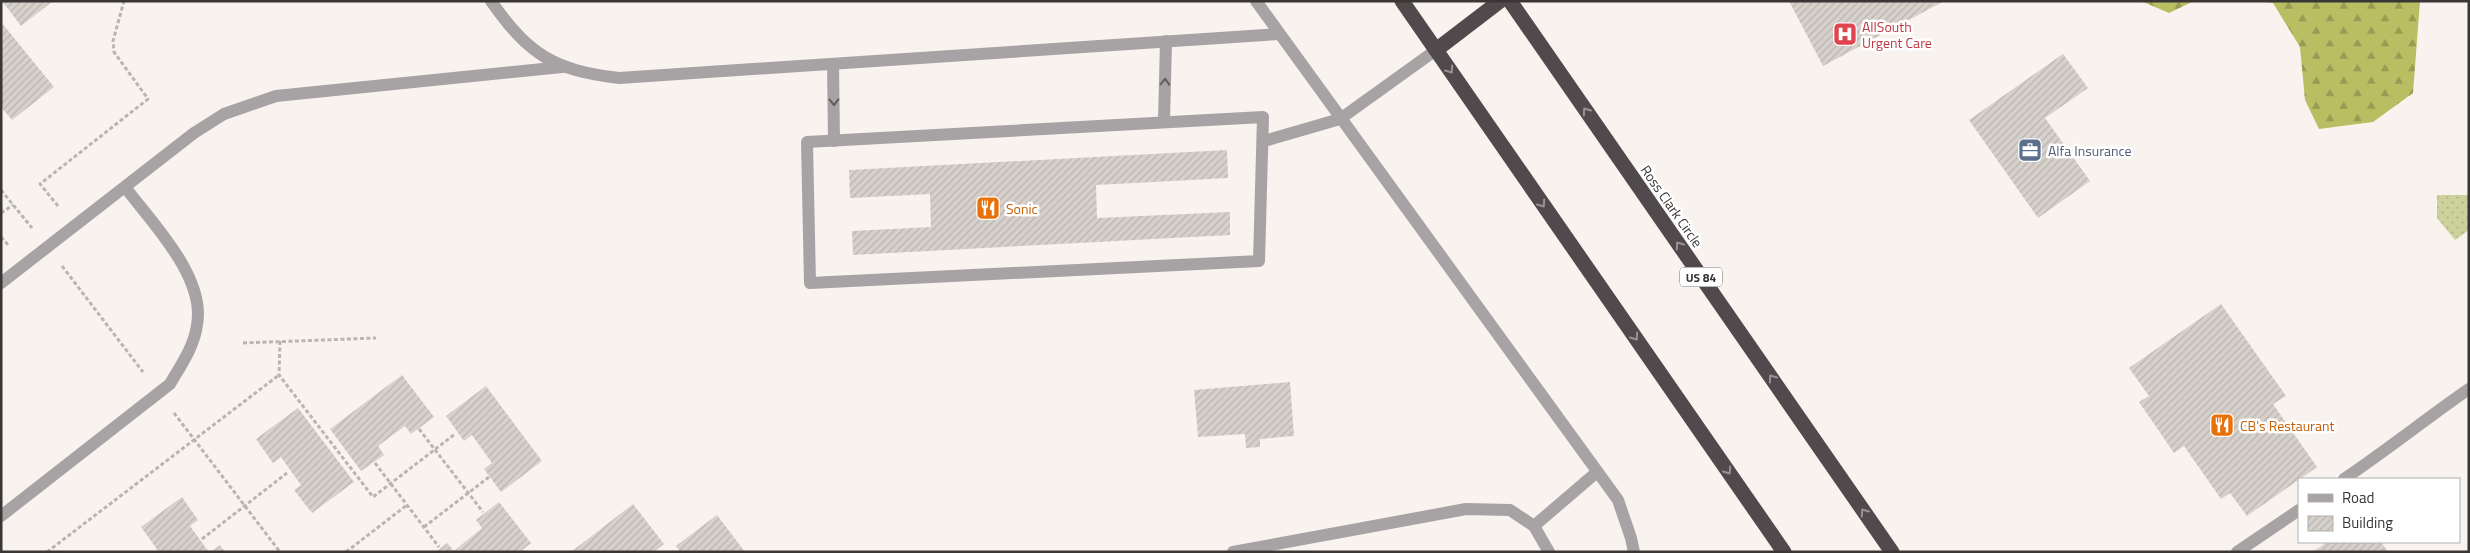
<svg xmlns="http://www.w3.org/2000/svg" width="2470" height="553" font-family="'Titillium Web',sans-serif">
	<style>
		.green { fill: url(#green-dots) }
		.forest { fill: url(#forest-firs) }
		.building { fill: url(#building-hatch) }
		.lines { fill: none; stroke-linecap: round; stroke-linejoin: round }
		.path { stroke: #b9b5b1; stroke-width: 3; stroke-dasharray: 4 2.5; stroke-linecap: butt }
		.minor { stroke: #a7a3a4; stroke-width: 12 }
		.highway { stroke: #514a4d; stroke-width: 15 }
		.oneway { stroke: #979294 }
		.oneway2 { stroke: #605c5c }
		.labels { text-anchor: middle; dominant-baseline: central; stroke-width: 5; stroke-linejoin: round; paint-order: stroke }
		.shield { fill: #fff; stroke: #747272; stroke-width: 1 }
		.shield-label { font-size: 12px; font-weight: bold; fill: #393635 }
		.health-label { font-size: 14px; fill: #be3a42; stroke: #fff; text-anchor: start }
		.service-label { font-size: 14px; fill: #4e5e75; stroke: #fff; text-anchor: start }
		.street-label { font-size: 14px; fill: #393635; stroke: #fff }
		.food-label { font-size: 14px; fill: #c56008; stroke: #fff; text-anchor: start }
	</style>
	<defs>
		<pattern id="green-dots" width="8" height="8" patternUnits="userSpaceOnUse" patternTransform="scale(1.25)"><rect width="8" height="8" fill="#cdd19c"/><path d="M2 2h.1M6 6h.1" fill="none" stroke="#b1b487" stroke-width="1.8" stroke-linecap="round"/></pattern>
		<pattern id="forest-firs" width="22" height="20" patternUnits="userSpaceOnUse" patternTransform="scale(1.25)"><rect width="22" height="20" fill="#babe63"/><path d="M5 1l3.5 6h-7zM16 11l3.5 6h-7z" fill="#989b52"/></pattern>
		<pattern id="building-hatch" width="6" height="6" patternUnits="userSpaceOnUse" patternTransform="scale(1.25)"><rect width="6" height="6" fill="#d7d1cc"/><path d="M-1 1l2-2M0 6l6-6M5 7l2-2" fill="none" stroke="#b9b4b0"/></pattern>
	</defs>
	<rect width="100%" height="100%" fill="#f8f3ee"/>
	<polygon class="green" points="2437,195 2469,195 2469,230 2455,240 2437,218"/>
	<g class="forest">
		<polygon points="2141,1 2194,1 2169,13"/>
		<polygon points="2254,1 2420,1 2413,93 2373,122 2319,129 2305,100 2300,47 2273,3"/>
	</g>
	<g class="building">
		<polygon points="2,1 53,1 21,26"/>
		<polygon points="1789,1 1944,1 1823,66"/>
		<polygon points="1,22 54,87 12,120 1,107"/>
		<polygon points="2063,54 2088,88 2045,118 2090,181 2038,218 1969,120"/>
		<polygon points="1227,150 1228,178 1096,185 1097,218 1230,212 1230,235 853,255 852,231 931,227 930,194 850,198 849,170"/>
		<polygon points="2221,304 2286,396 2273,404 2317,467 2247,516 2230,493 2221,499 2184,446 2174,453 2139,402 2149,396 2129,368"/>
		<polygon points="402,375 434,417 411,434 405,426 378,446 384,455 361,471 330,429"/>
		<polygon points="1290,382 1294,436 1260,439 1260,447 1246,448 1245,434 1198,437 1194,390"/>
		<polygon points="486,386 542,461 501,492 484,469 492,463 472,435 464,441 446,416"/>
		<polygon points="298,408 354,482 312,513 294,490 301,485 281,457 273,463 256,439"/>
		<polygon points="182,497 198,520 190,526 209,552 159,552 141,527"/>
		<polygon points="499,502 531,543 520,552 436,552 447,543 454,551 482,528 476,520"/>
		<polygon points="633,504 664,544 654,552 571,552"/>
		<polygon points="717,515 745,552 680,552 676,546"/>
		<polygon points="2327,542 2381,542 2388,552 2313,552"/>
		<polygon points="220,545 225,552 211,552"/>
	</g>
	<g class="lines">
		<g class="path">
			<polyline points="1,190 32,228"/>
			<polyline points="58,206 40,184 148,99 114,52 113,41 124,1"/>
			<polyline points="1,213 13,205"/>
			<polyline points="1,237 9,246"/>
			<polyline points="62,266 143,372"/>
			<polyline points="280,341 279,375 373,497 455,434"/>
			<polyline points="243,343 376,338"/>
			<polyline points="174,413 280,552"/>
			<polyline points="419,429 483,512"/>
			<polyline points="375,463 439,547"/>
			<polyline points="424,527 489,477"/>
			<polyline points="202,539 287,473"/>
			<polyline points="47,552 279,375"/>
			<polyline points="346,552 407,505"/>
		</g>
		<g class="minor">
			<path d="M 491,1 C 529,55 553,70 619,78 L 1279,34"/>
			<polyline points="1256,1 1618,500 1631,538 1634,552"/>
			<polyline points="833,64 834,141"/>
			<polygon points="1263,117 1259,261 810,283 807,142"/>
			<polyline points="1164,122 1166,41"/>
			<polyline points="1264,141 1340,119 1436,50"/>
			<polyline points="1,283 194,133 224,114 276,96 562,67"/>
			<path d="M 2344,479 C 2387,450 2427,418 2469,389"/>
			<path d="M 1,516 L 170,384 C 181,365 194,347 197,325 C 206,277 152,223 125,187"/>
			<polyline points="1534,526 1549,552"/>
			<polyline points="1233,552 1466,509 1510,510 1534,526 1597,472"/>
			<polyline points="2237,552 2299,510"/>
		</g>
		<g class="highway">
			<polyline points="1402,1 1784,552"/>
			<polyline points="1510,1 1892,552"/>
			<polyline points="1436,50 1500,1"/>
		</g>
	</g>
	<defs><path id="oneway-chevron" d="M-2-3.5L2.5 0L-2 3.5" fill="none" stroke-width="1.6" stroke-linecap="round" stroke-linejoin="round" transform="scale(1.25)"/></defs>
	<g class="oneway">
		<use href="#oneway-chevron" transform="translate(1450 70) rotate(55)"/>
		<use href="#oneway-chevron" transform="translate(1586 111) rotate(-125)"/>
		<use href="#oneway-chevron" transform="translate(1542 204) rotate(55)"/>
		<use href="#oneway-chevron" transform="translate(1679 245) rotate(-125)"/>
		<use href="#oneway-chevron" transform="translate(1635 337) rotate(55)"/>
		<use href="#oneway-chevron" transform="translate(1772 378) rotate(-125)"/>
		<use href="#oneway-chevron" transform="translate(1728 471) rotate(55)"/>
		<use href="#oneway-chevron" transform="translate(1864 512) rotate(-125)"/>
	</g>
	<g class="oneway2">
		<use href="#oneway-chevron" transform="translate(1165 82) rotate(-88)"/>
		<use href="#oneway-chevron" transform="translate(834 102) rotate(89)"/>
	</g>
	<defs>
		<g id="hospital-square" transform="scale(1.25)"><rect x="-9" y="-9" width="18" height="18" rx="4" fill="#e0444e" stroke="#fff"/><path d="M-5-5h3v3.5h4V-5h3V5h-3V1.5h-4V5h-3Z" fill="#fff"/></g>
		<g id="office-square" transform="scale(1.25)"><rect x="-9" y="-9" width="18" height="18" rx="4" fill="#5c6f8a" stroke="#fff"/><path d="M-6-3h4V-5.5h4V-3h4V5H-6ZM-1-4.5V-3h2v-1.5ZM-6 0V1H6V0Z" fill="#fff"/></g>
		<g id="restaurant-square" transform="scale(1.25)"><rect x="-9" y="-9" width="18" height="18" rx="4" fill="#e8710a" stroke="#fff"/><path d="M-5-6h1v4h1v-4h1v4h1v-4h1v5L-1.5 .5V6h-2V.5L-5-1ZM5-6V6H3V1.5H1.5Q1.5-4 5-6Z" fill="#fff"/></g>
	</defs>
	<g fill-rule="evenodd">
		<use href="#hospital-square" x="1845" y="34"/>
		<use href="#office-square" x="2030" y="150"/>
		<use href="#restaurant-square" x="988" y="208"/>
		<use href="#restaurant-square" x="2222" y="425"/>
	</g>
	<g class="labels">
		<rect class="shield" x="1680" y="267.5" width="42" height="19" rx="4"/>
		<g class="shield-label">
			<text x="1701" y="277">US 84</text>
		</g>
		<g class="health-label">
			<text x="1862" y="26">AllSouth<tspan x="1862" dy="16">Urgent Care</tspan></text>
		</g>
		<g class="service-label">
			<text x="2048" y="150">Alfa Insurance</text>
		</g>
		<g class="street-label">
			<text transform="translate(1672 206) rotate(55)">Ross Clark Circle</text>
		</g>
		<g class="food-label">
			<text x="1006" y="208">Sonic</text>
			<text x="2240" y="425">CB's Restaurant</text>
		</g>
	</g>
	<rect width="2470" height="553" fill="none" stroke="#393635" stroke-width="5"/>
	<rect x="2298" y="478" width="162" height="65" fill="#ffffff" stroke="#b0afae"/>
	<rect x="2308" y="494" width="25" height="8" fill="#a7a3a4" stroke="#b0afae"/>
	<text x="2342" y="503" font-size="15" fill="#393635">Road</text>
	<rect x="2308" y="516" width="25" height="15" fill="url(#building-hatch)" stroke="#b0afae"/>
	<text x="2342" y="528" font-size="15" fill="#393635">Building</text>
</svg>
